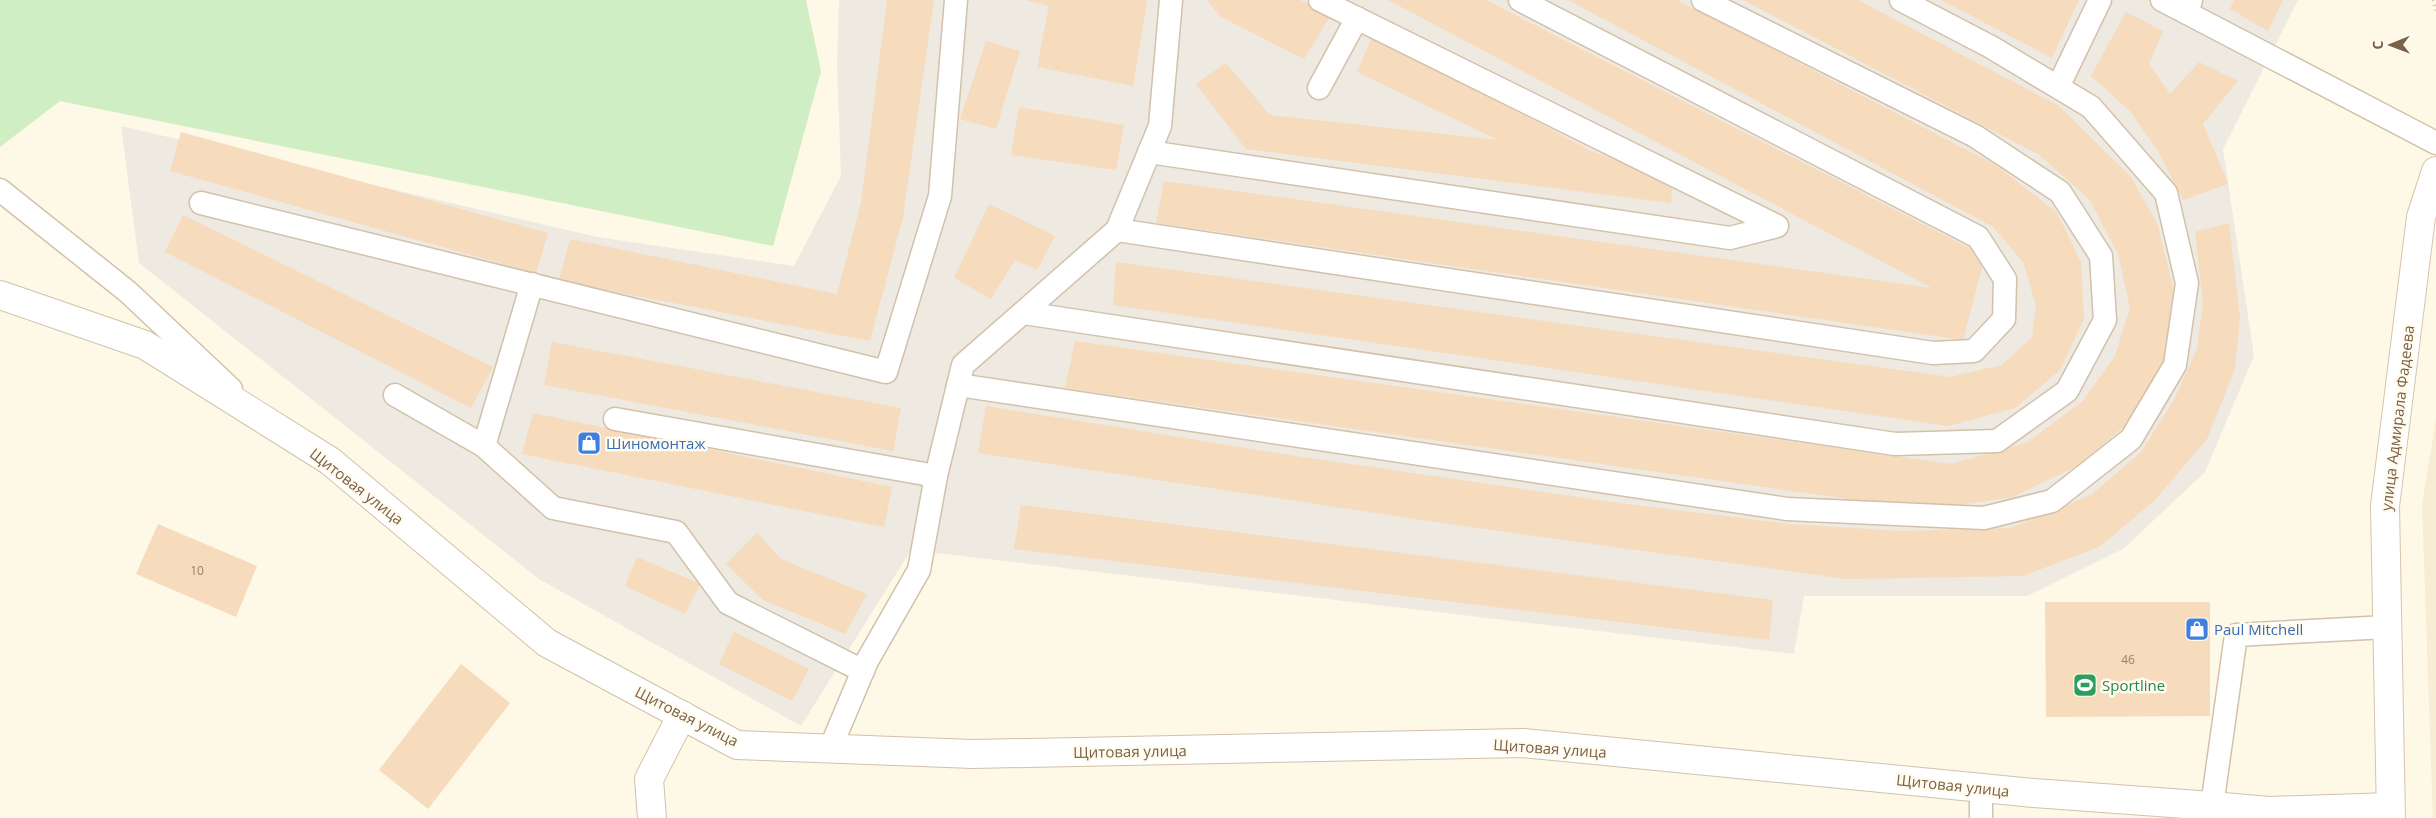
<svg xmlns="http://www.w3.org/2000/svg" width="2436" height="818" font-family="'Open Sans',sans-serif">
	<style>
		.residential { fill: #f7ecd4 }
		.industrial { fill: #eee9e1 }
		.green { fill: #cfeec3 }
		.building { fill: #f6dbbc }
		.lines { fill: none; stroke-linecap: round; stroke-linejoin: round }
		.service-casing { stroke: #d2c1ab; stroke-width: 25 }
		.minor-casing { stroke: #d2c1ab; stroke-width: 30 }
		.tertiary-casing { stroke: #d2c1ab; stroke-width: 30 }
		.secondary-casing { stroke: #d8c4aa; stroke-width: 30 }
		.path { stroke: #dcbe9e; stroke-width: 3; stroke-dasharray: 1 4; stroke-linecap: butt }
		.service { stroke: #fff; stroke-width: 22 }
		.minor { stroke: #fff; stroke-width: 28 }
		.tertiary { stroke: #fff; stroke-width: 28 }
		.secondary { stroke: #fff; stroke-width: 28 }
		.labels { text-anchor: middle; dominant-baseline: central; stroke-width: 5; stroke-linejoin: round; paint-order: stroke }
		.number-label { font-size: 12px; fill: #9a8065 }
		.street-label { font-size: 15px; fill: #7b6148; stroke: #fffbef }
		.shop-label { font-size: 15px; fill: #366cbe; stroke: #fffbef; text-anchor: start }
		.leisure-label { font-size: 15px; fill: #27864d; stroke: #fffbef; text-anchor: start }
	</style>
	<rect width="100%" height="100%" fill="#fef8e7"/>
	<polygon class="residential" points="2436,419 2436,818 2433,818 2422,504"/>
	<polygon class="industrial" points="839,0 2298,0 2223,149 2254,356 2205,472 2123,549 2027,596 1804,596 1794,654 911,550 801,726 539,579 139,263 121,126 597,237 794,266 841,176 837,65"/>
	<polygon class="green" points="0,0 806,0 821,71 773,246 60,101 0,147"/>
	<g class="building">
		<polygon points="887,0 934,0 903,217 870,341 559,281 570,239 837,294 861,203"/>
		<polygon points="1026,0 1147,0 1133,86 1037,67 1049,6"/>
		<polygon points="1207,0 1300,0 1331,15 1304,59 1221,17"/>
		<polygon points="1388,0 1486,0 1985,256 1963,340 1156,223 1164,181 1932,288"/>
		<polygon points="1568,0 1677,0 1996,165 2057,213 2081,262 2084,319 2060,370 2015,408 1948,426 1113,305 1116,262 1950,377 2002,365 2032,337 2036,305 2023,262 1993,227"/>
		<polygon points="1743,0 1858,0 2059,106 2131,177 2157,223 2174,291 2164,361 2128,423 2079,465 2013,497 1926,510 1065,388 1075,341 1951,464 2026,443 2082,402 2115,356 2130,308 2118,254 2089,199 2038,154"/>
		<polygon points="1941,0 2079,0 2052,58"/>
		<polygon points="2234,0 2283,0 2268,31 2230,9"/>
		<polygon points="2126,12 2163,31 2149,64 2170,94 2199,62 2238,81 2203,124 2228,184 2183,200 2159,153 2131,112 2091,76"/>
		<polygon points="1373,34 1593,152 1673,177 1671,203 1246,149 1196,84 1226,63 1270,115 1498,140 1357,72"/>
		<polygon points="986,41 1020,51 996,129 960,119"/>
		<polygon points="1019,107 1124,125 1116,170 1011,155"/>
		<polygon points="181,132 548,233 536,273 170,171"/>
		<polygon points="989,204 1055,236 1037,270 1015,260 991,299 954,278"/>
		<polygon points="183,215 493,367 471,408 165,252"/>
		<polygon points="2229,223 2240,317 2235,369 2207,439 2154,501 2099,547 2023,576 1846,579 1449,524 978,453 986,406 1302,457 1619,503 1790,524 1900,531 2010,528 2091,495 2141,452 2174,400 2197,349 2203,302 2195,232"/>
		<polygon points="552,342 901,408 893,451 544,385"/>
		<polygon points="533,413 892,487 884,527 522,454"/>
		<polygon points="1021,505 1773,600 1769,640 1014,549"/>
		<polygon points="158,524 257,566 236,617 136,574"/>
		<polygon points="757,533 781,559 867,594 845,634 763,600 726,564"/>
		<polygon points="637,557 700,584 685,614 625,586"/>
		<polygon points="2045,602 2210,602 2210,716 2046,717"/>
		<polygon points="734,632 809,669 792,701 719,664"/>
		<polygon points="461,664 510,703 428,809 379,770"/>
	</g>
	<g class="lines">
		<g class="service-casing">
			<g id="service">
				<polyline points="2162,0 2187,13"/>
				<polyline points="2191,0 2187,13 2436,143"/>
				<polyline points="2058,87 2100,0"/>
				<polyline points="1319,88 1357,18"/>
				<polyline points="1149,152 1730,238 1777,226 1320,0"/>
				<polyline points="0,190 128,292 231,389"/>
				<polyline points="201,203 886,372 940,196 956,0"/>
				<polyline points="1117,230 1933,353 1974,351 2004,319 2005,279 1978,237 1520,0"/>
				<polyline points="1024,313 1895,444 1997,441 2067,391 2105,320 2101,256 2060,192 1975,136 1703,0"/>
				<polyline points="958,385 1787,509 1984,518 2052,501 2131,439 2175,365 2187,283 2166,193 2091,107 1991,47 1901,0"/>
				<polyline points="395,395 484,446 532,284"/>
				<polyline points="615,419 936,476"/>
				<polyline points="484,446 553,508 676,532 728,603 863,671"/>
				<polyline points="830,749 867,661 919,570 936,476 963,365 1117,230 1160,126 1171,0"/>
				<polyline points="2212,806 2236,635 2387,627"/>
				<polyline points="1981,818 1981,788"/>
			</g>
		</g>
		<g class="minor-casing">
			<polyline id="minor" points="652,818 649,779 682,715"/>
		</g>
		<g class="tertiary-casing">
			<polyline id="tertiary" points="0,295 145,345 330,461 547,643 737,745 973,754 1523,743 2034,793 2212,806 2269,811 2390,807"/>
		</g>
		<g class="secondary-casing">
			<polyline id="secondary" points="2391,818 2385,506 2421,217 2436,171"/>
		</g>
		<polyline class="path" points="2433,0 2436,11"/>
		<use href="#service" class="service"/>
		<use href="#minor" class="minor"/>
		<use href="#tertiary" class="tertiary"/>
		<use href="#secondary" class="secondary"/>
	</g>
	<defs>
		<g id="shop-square" transform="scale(1.25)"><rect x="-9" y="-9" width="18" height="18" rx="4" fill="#3f7fe0" stroke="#fffbef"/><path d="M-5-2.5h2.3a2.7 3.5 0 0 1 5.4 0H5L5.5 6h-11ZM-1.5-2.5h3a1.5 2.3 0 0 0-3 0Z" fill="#fff"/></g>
		<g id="stadium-square" transform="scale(1.25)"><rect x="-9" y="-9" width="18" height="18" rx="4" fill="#2e9e5b" stroke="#fffbef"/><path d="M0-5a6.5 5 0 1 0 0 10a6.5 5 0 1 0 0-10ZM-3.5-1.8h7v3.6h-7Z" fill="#fff"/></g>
	</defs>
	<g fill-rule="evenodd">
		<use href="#shop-square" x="589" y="443"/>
		<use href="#shop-square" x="2197" y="629"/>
		<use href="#stadium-square" x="2085" y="685"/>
	</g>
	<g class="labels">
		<g class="number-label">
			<text x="197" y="570">10</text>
			<text x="2128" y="659">46</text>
		</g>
		<g class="street-label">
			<text transform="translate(2397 418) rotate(-83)">улица Адмирала Фадеева</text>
			<text transform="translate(357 486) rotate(38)">Щитовая улица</text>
			<text transform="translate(687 716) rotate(27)">Щитовая улица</text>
			<text transform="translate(1550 748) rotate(4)">Щитовая улица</text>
			<text transform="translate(1130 751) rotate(-1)">Щитовая улица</text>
			<text transform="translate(1953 785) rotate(6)">Щитовая улица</text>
		</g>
		<g class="shop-label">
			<text x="606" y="443">Шиномонтаж</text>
			<text x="2214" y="629">Paul Mitchell</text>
		</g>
		<g class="leisure-label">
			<text x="2102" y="685">Sportline</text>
		</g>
	</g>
	<g transform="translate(2391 45) rotate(269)" stroke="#fffbef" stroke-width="4" paint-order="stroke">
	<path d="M0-4L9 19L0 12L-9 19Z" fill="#7b6148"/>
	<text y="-8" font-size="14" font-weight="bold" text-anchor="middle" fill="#7b6148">С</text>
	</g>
</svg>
